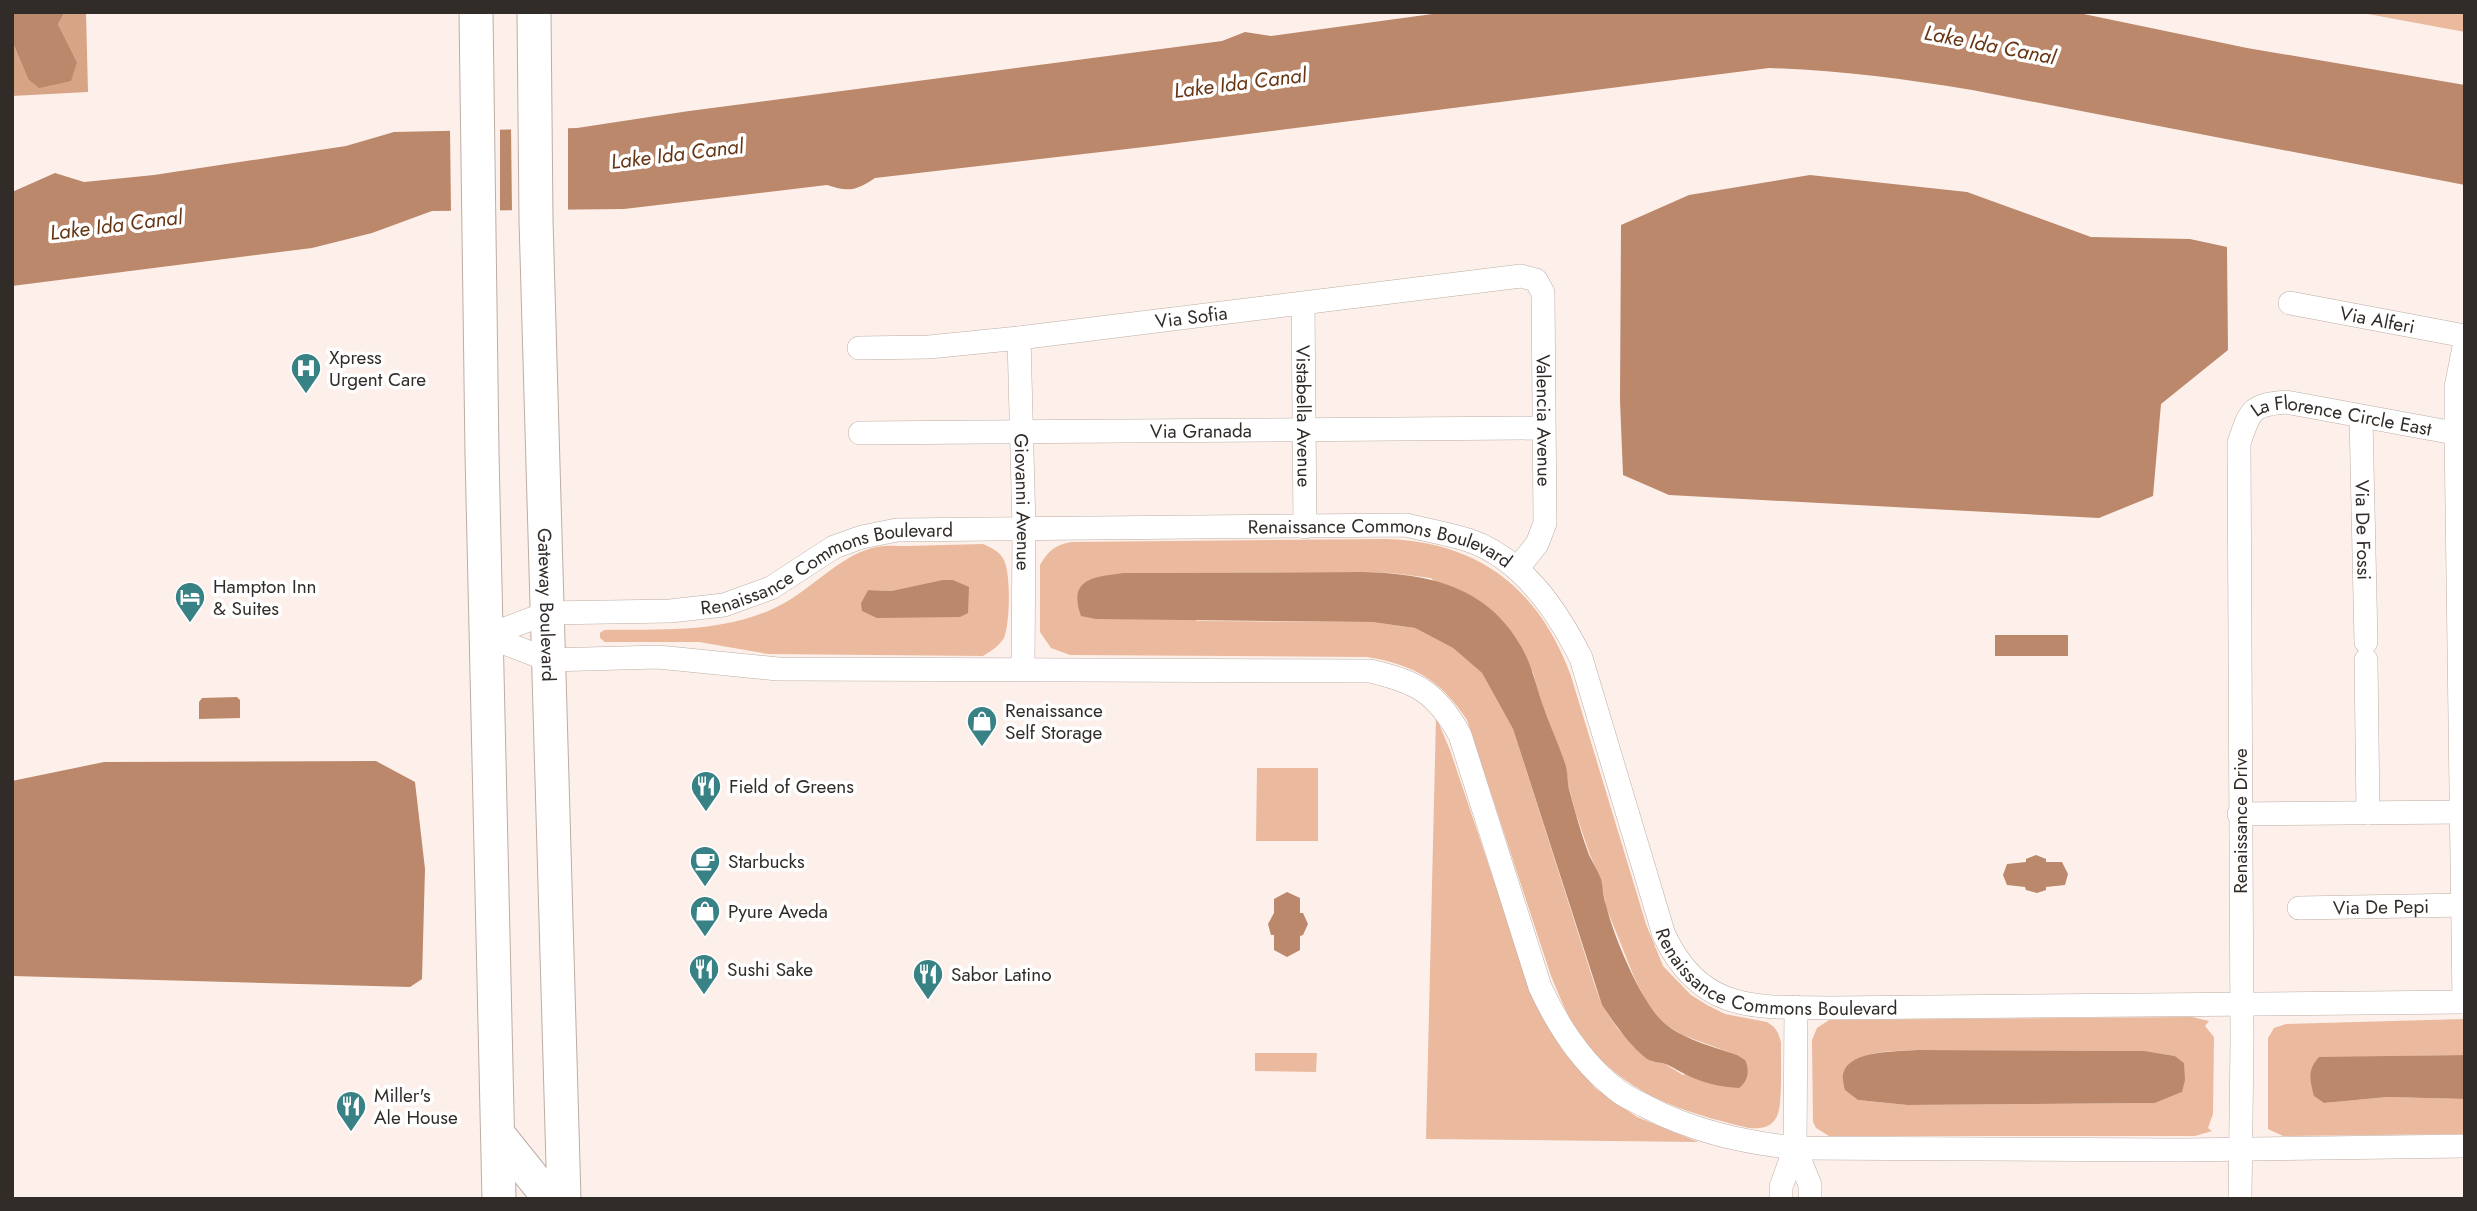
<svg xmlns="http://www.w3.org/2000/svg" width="2477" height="1211" font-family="Jost,sans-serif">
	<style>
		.green { fill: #ebb99d; fill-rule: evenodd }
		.forest { fill: #d8a486 }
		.water { fill: #bb886b }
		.pier { fill: #fdf0ea }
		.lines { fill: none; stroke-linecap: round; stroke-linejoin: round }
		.minor-casing { stroke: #bcada5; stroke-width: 24 }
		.secondary-casing { stroke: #bcada5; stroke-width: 35 }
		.minor { stroke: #fff; stroke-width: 23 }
		.secondary { stroke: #fff; stroke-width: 33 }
		.labels { text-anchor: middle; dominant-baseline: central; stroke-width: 7; stroke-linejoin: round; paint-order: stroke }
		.street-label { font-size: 19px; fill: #322c29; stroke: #fff }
		.poi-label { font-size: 19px; fill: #322c29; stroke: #fff; text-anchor: start }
		.water-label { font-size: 21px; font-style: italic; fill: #663514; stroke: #fff }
	</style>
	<rect width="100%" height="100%" fill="#fdf0ea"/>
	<g class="green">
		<polygon points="2357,12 2465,12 2465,32"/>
		<path d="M 1386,539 C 1480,542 1539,589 1571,676 L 1646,924 L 1663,966 L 1691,995 L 1707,1005 L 1725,1014 L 1767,1022 L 1774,1027 L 1778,1033 L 1781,1042 C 1781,1056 1781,1069 1781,1082 C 1780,1108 1782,1131 1749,1128 C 1681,1112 1621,1093 1579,1034 C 1567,1016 1559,995 1551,976 L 1467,720 C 1440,679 1414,665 1367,657 L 1070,655 L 1051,648 L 1040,632 L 1040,565 C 1048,551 1056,544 1072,542 ZM 1364,572 L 1392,573 L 1431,578 L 1533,672 L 1541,701 L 1566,766 L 1568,784 L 1576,814 L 1590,855 L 1600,877 L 1606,907 L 1634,977 L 1649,1007 L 1662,1022 L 1682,1035 L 1737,1055 L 1683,1075 L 1665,1064 L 1650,1061 L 1635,1047 L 1618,1029 L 1602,1005 L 1595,986 L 1513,729 L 1482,673 L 1453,648 L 1415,628 L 1372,622 L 1197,621 L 1124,573 Z"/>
		<path d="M 983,544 C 992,548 999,551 1004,560 C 1011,575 1010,623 1004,638 C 999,646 991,651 983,656 L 768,654 L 699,642 L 605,642 L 600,638 L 600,633 L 604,630 C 666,629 730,634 786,602 C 816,585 841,555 876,547 C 886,545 898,546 908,546 C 933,545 958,545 983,544 ZM 942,580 L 953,580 L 968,592 L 968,607 L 861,603 L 868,590 L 891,591 Z"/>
		<polygon points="1436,717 1450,750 1534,1000 1563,1051 1595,1088 1637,1117 1698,1142 1426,1139"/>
		<polygon points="1257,768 1318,768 1318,841 1256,841"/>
		<path d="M 2192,1017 L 2209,1021 L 2205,1026 L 2214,1037 L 2213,1114 L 2208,1128 L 2212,1131 L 2195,1136 L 1829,1136 L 1816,1128 L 1813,1122 L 1812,1040 L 1817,1028 L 1829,1020 ZM 1918,1050 L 2145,1051 L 2175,1056 L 2184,1063 L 2182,1092 L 2155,1103 L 1907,1105 L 1858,1100 L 1843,1075 C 1859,1048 1889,1052 1918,1050 Z"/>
		<polygon points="2465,1019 2465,1055 2402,1056 2324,1103 2387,1097 2465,1099 2465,1134 2283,1136 2268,1129 2268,1038 2274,1028 2286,1024"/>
		<polygon points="1255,1053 1317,1053 1316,1072 1255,1071"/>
	</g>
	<polygon class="forest" points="65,12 86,12 88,92 12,96 12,41 28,79 77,62 58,24"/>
	<g class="water">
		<polygon points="12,12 65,12 58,24 77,62 71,81 39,88 28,79 12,41"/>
		<path d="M 1447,12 L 2074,12 L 2247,48 L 2465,85 L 2465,185 L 1972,90 C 1904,79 1838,70 1769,68 L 1153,146 L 875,178 C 856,191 848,192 827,185 L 624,209 L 432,211 L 372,233 L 312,248 L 12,286 L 12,192 L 55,173 L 84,182 L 154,175 L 346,146 L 394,132 L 577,128 L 689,111 L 1222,41 L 1245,32 L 1271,36 Z"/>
		<polygon points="1810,175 1967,192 2091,237 2190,239 2227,247 2228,350 2161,404 2153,496 2099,518 1669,495 1623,475 1620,401 1621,225 1689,195"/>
		<path d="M 1364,572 C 1429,574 1488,586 1522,648 C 1532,666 1536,685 1542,703 C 1549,723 1558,743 1565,763 C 1568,771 1567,780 1569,789 C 1575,811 1581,834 1589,855 C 1593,863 1598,871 1601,879 C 1603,888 1603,897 1606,905 C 1613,935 1640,999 1661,1020 C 1680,1039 1712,1046 1737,1055 L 1745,1060 C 1750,1070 1748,1082 1739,1088 C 1707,1086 1694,1079 1668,1065 C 1661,1062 1653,1063 1647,1059 C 1629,1045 1615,1024 1602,1005 L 1513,729 L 1482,673 L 1453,648 L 1415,628 L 1372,622 L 1096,619 L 1081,616 C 1067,577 1096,577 1124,573 Z"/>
		<polygon points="942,580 953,580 969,587 968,613 960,617 877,618 862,611 861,603 868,590 891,591"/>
		<rect x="1995" y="635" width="73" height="21"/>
		<polygon points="237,697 240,700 240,718 199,719 199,702 202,698"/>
		<polygon points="376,761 415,782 425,869 422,979 410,987 12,976 12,781 104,762"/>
		<polygon points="2036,855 2046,859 2046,862 2062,862 2068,874 2065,885 2046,887 2046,890 2037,893 2026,890 2025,887 2007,885 2003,875 2007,864 2026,862 2026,859"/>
		<polygon points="1287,892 1300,898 1300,913 1303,913 1308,924 1303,935 1300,936 1300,950 1287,957 1274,950 1274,935 1271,935 1268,924 1274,913 1274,899"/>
		<path d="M 1918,1050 L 2145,1051 L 2175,1056 L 2184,1063 L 2185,1080 L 2182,1092 L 2155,1103 L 1907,1105 L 1858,1100 L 1845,1090 C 1844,1086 1842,1078 1843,1074 C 1849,1049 1898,1052 1918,1050 Z"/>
		<path d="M 2465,1055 L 2465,1099 L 2387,1097 L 2324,1103 L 2314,1096 C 2310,1080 2307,1070 2319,1057 Z"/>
	</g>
	<g class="pier">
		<polygon points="568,125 568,213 512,214 511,126"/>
		<polygon points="500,127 500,214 451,214 450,128"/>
	</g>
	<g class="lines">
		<g class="minor-casing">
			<g id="minor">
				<path id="s1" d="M 2290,303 L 2465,336"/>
				<path id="s2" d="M 1303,304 L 1305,527"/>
				<path id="s3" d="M 1019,338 L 1024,528 L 1023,668"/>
				<path id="s4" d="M 859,348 L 929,347 L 1019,338 L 1521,276 L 1536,280 L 1543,293 L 1545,523 L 1537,544 L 1517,569"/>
				<path id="s5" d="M 2361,418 L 2366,642"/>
				<path id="s6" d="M 860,433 L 1543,428"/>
				<path id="s7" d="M 486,636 L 547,613 L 670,611 L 724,605 L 771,588 L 834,547 L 862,537 L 897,530 L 1406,525 C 1426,530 1448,534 1468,540 C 1522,558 1557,610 1581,658 L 1664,935 C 1701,1012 1753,1007 1828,1008 L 2465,1002"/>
				<path d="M 486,636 L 549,660 L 658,657 L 778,669 L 1370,671 C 1417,682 1436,692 1460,735 L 1540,987 C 1558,1026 1583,1064 1617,1090 C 1625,1097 1636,1101 1645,1106 C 1692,1131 1742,1142 1795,1148 L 2182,1150 L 2465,1146"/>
				<polyline points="2366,660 2368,813"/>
				<polyline points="2239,814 2465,812"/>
				<path id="s8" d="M 2299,908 L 2465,905"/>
				<polyline points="2464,1002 2456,434 2456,387 2465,342"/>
				<polyline points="1795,1148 1810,1185 1810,1199"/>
				<polyline points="1781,1199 1781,1187 1795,1148 1796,1007"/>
				<path id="s9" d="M 2240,1199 L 2242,1040 L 2239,443 C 2250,411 2250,405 2286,402 L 2465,435"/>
			</g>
		</g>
		<g class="secondary-casing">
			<g id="secondary">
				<polyline points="476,12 482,453 499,1199"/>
				<path id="s10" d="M 534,12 L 536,220 L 564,1199"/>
				<polyline points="498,1134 550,1199"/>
			</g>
		</g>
		<use href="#minor" class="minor"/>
		<use href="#secondary" class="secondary"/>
	</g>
	<defs>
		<g id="hospital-pin" transform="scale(1.575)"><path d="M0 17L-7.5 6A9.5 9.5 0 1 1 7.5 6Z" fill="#388185" stroke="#fff"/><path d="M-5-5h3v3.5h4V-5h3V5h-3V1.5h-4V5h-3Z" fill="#fff"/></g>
		<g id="hotel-pin" transform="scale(1.575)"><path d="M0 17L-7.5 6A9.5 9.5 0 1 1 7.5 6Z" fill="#388185" stroke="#fff"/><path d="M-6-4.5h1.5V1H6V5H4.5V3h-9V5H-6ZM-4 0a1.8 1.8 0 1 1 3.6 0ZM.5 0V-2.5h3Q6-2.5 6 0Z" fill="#fff"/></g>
		<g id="shop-pin" transform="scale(1.575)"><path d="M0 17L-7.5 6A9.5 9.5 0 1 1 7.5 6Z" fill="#388185" stroke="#fff"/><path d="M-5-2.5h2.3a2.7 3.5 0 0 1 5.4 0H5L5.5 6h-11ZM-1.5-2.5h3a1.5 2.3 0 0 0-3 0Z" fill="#fff"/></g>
		<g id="restaurant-pin" transform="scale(1.575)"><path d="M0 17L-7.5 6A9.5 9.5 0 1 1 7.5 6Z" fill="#388185" stroke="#fff"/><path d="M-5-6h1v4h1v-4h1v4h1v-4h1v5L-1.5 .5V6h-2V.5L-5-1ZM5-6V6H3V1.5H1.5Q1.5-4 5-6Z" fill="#fff"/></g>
		<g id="cafe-pin" transform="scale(1.575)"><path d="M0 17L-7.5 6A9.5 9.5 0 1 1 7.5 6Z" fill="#388185" stroke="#fff"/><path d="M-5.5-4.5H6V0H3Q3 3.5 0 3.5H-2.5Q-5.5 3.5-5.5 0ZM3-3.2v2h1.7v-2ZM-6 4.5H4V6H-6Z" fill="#fff"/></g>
	</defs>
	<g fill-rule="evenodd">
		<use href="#hospital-pin" x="306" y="368"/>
		<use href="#hotel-pin" x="190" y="597"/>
		<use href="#shop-pin" x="982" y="721"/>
		<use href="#restaurant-pin" x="706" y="786"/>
		<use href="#cafe-pin" x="705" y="861"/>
		<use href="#shop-pin" x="705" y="911"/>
		<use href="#restaurant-pin" x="704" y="969"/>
		<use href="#restaurant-pin" x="928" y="974"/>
		<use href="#restaurant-pin" x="351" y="1106"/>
	</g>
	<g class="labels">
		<g class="street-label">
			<text stroke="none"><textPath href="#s4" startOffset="334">Via Sofia</textPath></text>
			<text stroke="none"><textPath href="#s1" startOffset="89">Via Alferi</textPath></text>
			<text stroke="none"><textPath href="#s2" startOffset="112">Vistabella Avenue</textPath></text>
			<text stroke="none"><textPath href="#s4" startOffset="824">Valencia Avenue</textPath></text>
			<text stroke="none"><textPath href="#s9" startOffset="882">La Florence Circle East</textPath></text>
			<text stroke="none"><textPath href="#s6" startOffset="341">Via Granada</textPath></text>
			<text stroke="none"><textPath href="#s3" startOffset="164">Giovanni Avenue</textPath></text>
			<text stroke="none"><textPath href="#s5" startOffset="112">Via De Fossi</textPath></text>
			<text stroke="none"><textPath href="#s7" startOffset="919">Renaissance Commons Boulevard</textPath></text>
			<text stroke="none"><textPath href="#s7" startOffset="354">Renaissance Commons Boulevard</textPath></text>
			<text stroke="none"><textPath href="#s10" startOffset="593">Gateway Boulevard</textPath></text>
			<text transform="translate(2240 821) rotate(-90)">Renaissance Drive</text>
			<text stroke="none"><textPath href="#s8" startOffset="82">Via De Pepi</textPath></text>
			<text stroke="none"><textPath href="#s7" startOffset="1591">Renaissance Commons Boulevard</textPath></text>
		</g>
		<g class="poi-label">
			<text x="329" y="357">Xpress<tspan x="329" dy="22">Urgent Care</tspan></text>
			<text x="213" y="586">Hampton Inn<tspan x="213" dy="22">&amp; Suites</tspan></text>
			<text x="1005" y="710">Renaissance<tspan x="1005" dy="22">Self Storage</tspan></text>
			<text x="729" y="786">Field of Greens</text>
			<text x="728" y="861">Starbucks</text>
			<text x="728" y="911">Pyure Aveda</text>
			<text x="727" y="969">Sushi Sake</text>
			<text x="951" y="974">Sabor Latino</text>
			<text x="374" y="1095">Miller's<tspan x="374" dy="22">Ale House</tspan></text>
		</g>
		<g class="water-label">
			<text transform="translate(1990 45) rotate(11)">Lake Ida Canal</text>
			<text transform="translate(1240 83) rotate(-7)">Lake Ida Canal</text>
			<text transform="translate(677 154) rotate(-7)">Lake Ida Canal</text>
			<text transform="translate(116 225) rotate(-7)">Lake Ida Canal</text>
		</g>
	</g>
	<rect width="2477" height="1211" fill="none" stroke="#322c29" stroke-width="28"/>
</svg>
